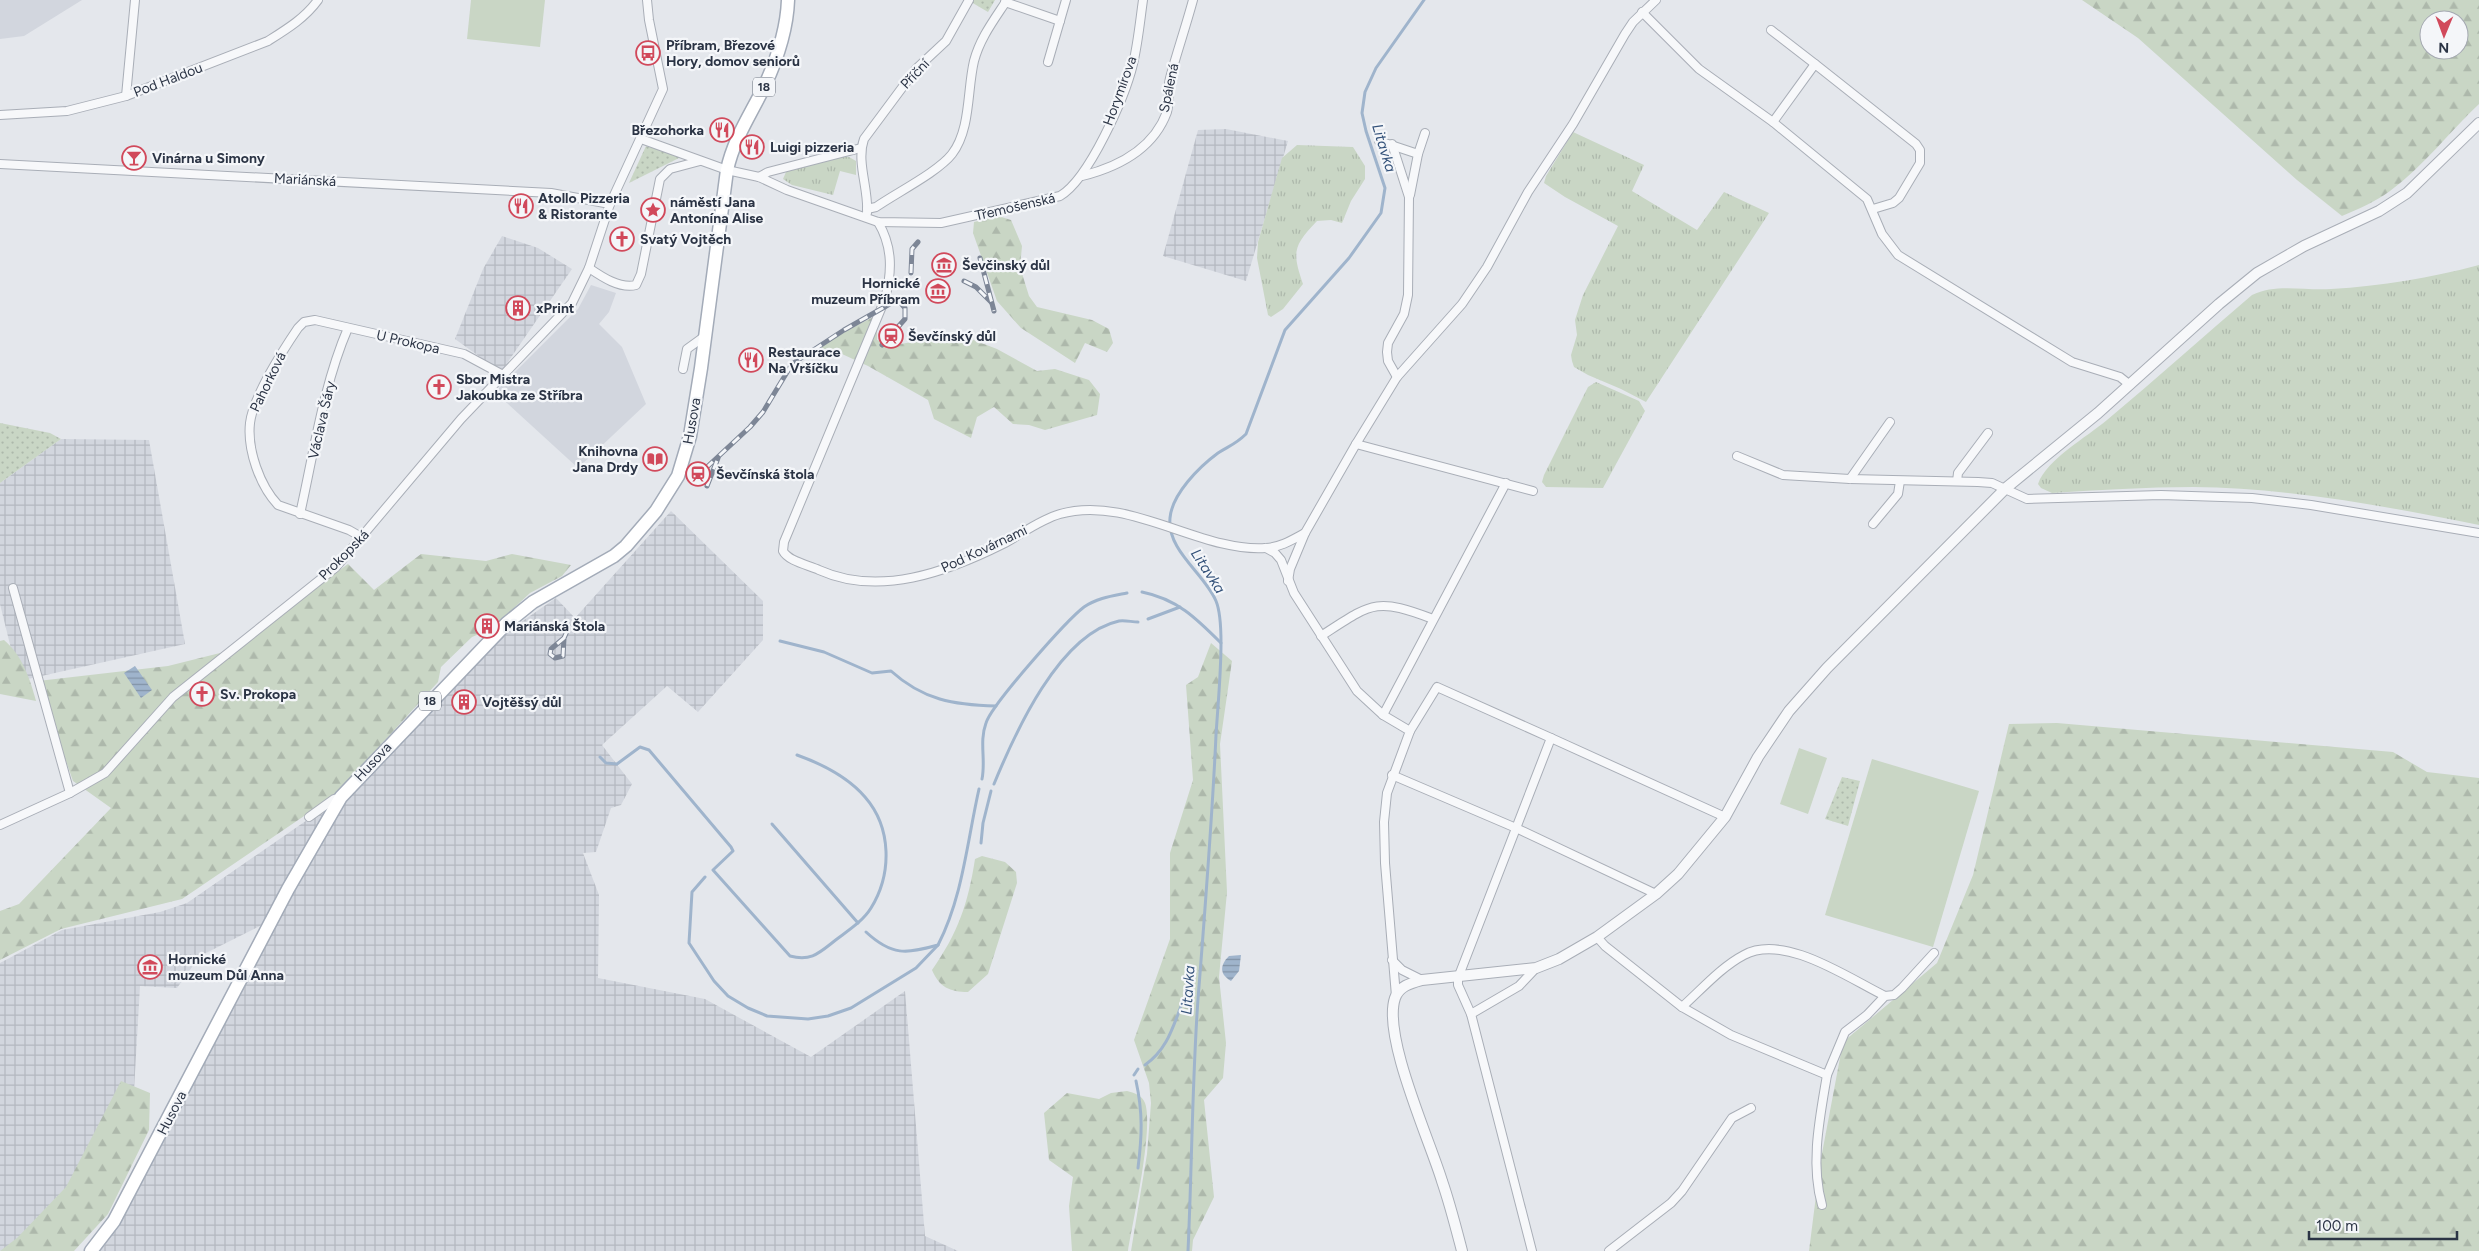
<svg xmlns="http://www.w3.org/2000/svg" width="2479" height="1251" font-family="Figtree,sans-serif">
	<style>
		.built { fill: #d2d6de }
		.industrial { fill: url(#industrial-grid) }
		.grass { fill: url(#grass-tufts) }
		.forest { fill: url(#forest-firs); fill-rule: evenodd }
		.park { fill: url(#park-dots) }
		.pitch { fill: #c9d6c5 }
		.water { fill: url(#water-rules) }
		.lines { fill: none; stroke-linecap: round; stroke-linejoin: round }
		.stream { stroke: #9fb4cc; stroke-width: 3 }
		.minor-casing { stroke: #a9aeb7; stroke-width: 10 }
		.tertiary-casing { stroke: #a9aeb7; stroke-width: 12 }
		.primary-casing { stroke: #a3abb8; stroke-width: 15 }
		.minor { stroke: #f7f8fa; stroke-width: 8 }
		.tertiary { stroke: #f7f8fa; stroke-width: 10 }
		.primary { stroke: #fff; stroke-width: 12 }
		.rail-casing { stroke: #7d8696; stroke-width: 5 }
		.rail { stroke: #f4f6f9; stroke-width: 3; stroke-dasharray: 9; stroke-linecap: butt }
		.labels { text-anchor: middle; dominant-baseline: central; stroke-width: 4.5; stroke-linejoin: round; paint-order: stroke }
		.shield { fill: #f4f6f9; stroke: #676e7b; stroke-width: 1 }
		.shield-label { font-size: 12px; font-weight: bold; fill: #2b3445 }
		.poi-label { font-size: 14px; font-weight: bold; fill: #2b3445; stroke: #f4f6f9; text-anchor: start }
		.street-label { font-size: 14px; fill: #2b3445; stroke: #f4f6f9 }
		.water-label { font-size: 15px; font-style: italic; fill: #34527a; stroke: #f4f6f9 }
	</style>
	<defs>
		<pattern id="industrial-grid" width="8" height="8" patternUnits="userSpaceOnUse" patternTransform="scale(1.25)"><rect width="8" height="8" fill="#d2d6de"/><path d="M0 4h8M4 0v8" fill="none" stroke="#b4b8c0"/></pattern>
		<pattern id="grass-tufts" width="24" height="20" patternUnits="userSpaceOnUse" patternTransform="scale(1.25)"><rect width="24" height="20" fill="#c9d6c5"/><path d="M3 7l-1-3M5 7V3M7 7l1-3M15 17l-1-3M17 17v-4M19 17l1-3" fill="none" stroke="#adb8ab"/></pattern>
		<pattern id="forest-firs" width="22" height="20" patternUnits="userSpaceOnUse" patternTransform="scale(1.25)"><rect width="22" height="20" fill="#c9d6c5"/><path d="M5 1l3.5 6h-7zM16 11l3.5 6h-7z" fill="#adb8ab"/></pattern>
		<pattern id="park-dots" width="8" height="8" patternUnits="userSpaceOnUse" patternTransform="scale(1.25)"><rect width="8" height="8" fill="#c9d6c5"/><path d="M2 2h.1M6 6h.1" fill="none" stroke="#adb8ab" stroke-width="1.8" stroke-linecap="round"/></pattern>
		<pattern id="water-rules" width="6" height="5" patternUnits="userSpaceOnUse" patternTransform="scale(1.25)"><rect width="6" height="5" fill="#9fb4cc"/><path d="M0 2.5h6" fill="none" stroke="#8293a7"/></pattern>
	</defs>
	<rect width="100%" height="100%" fill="#e4e7ec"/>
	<g class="built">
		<polygon points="0,0 82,0 24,36 0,39"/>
		<polygon points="591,285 616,293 609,312 599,324 622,347 646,404 578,468 495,392 578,309"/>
	</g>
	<g class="industrial">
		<polygon points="1226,129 1288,141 1246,281 1163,256 1198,130"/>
		<polygon points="502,236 538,248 572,269 501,372 455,339 483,269"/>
		<polygon points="61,439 149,440 185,644 19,681 0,604 0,483"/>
		<polygon points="671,511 763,601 763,640 698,712 667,686 602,745 632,784 621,805 611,808 596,852 583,853 599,895 598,978 705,999 811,1057 905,991 925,1236 958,1251 98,1251 105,1245 225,1008 341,799 508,631 556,598 575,618"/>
		<polygon points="336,800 264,924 200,956 177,988 140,986 133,1108 86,1216 0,1251 0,963 62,930 160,912 187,903"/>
	</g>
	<g class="grass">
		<polygon points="1573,132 1644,165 1632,191 1697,230 1724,192 1769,213 1646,402 1621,389 1588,375 1574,367 1572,361 1571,355 1577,335 1575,320 1583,295 1618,226 1565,197 1544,183 1546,176"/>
		<path d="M 1297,145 L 1353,147 L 1365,166 L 1365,179 L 1351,201 L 1342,223 L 1331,220 L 1317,221 C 1293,246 1292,252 1303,284 L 1283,309 L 1271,317 L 1268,315 L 1257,258 L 1258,242 L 1282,158 Z"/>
		<polygon points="840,156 849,157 856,161 856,175 840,171 833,195 792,185 783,179 786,172"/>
		<path d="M 2479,265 L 2479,525 C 2385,506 2289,488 2193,487 C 2146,487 2099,490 2052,493 L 2041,488 L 2038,484 C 2047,459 2087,437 2107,420 C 2156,379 2204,336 2252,295 C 2276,283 2305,291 2331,289 C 2382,286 2430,278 2479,265 Z"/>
		<polygon points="1596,382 1639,401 1645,411 1603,488 1546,487 1542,482 1544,475 1588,387"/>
	</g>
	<g class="forest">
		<path d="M 2082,0 L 2479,0 L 2479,104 C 2449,132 2424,166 2390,191 C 2376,201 2359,209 2342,216 L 2297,180 L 2138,38 ZM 2429,20 L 2459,20 L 2459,50 L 2429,50 Z"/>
		<polygon points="998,216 1011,220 1022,246 1020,267 1029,296 1037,307 1092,320 1109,329 1113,343 1107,352 1085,343 1075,363 1021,328 997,301 973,233 974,222"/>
		<polygon points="877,315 877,340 895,345 958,334 997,349 1037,371 1055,369 1089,380 1100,394 1097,415 1045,430 1029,425 1013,424 994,407 977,417 971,438 934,419 928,400 868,366 842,354 808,356 846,331"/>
		<polygon points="421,554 486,561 512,554 571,565 562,576 530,593 501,620 484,632 472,637 441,667 438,682 335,795 182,899 61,929 0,960 0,911 19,904 111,808 73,781 38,681 168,666 228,651 348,564 374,590"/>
		<path d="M 4,640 C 22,655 30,679 36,701 L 0,694 L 0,641 Z"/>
		<polygon points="1211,643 1232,661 1220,744 1227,892 1219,977 1226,1043 1223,1078 1204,1100 1214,1197 1193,1240 1192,1251 1131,1251 1147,1154 1151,1103 1149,1083 1134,1040 1170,939 1170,853 1193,780 1186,685 1198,677"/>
		<polygon points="2057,723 2393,752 2427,772 2479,778 2479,1251 1809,1251 1820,1164 1843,1042 1937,963 1973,875 2009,724"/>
		<path d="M 982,856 L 1005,862 L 1016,872 L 1017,883 L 988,974 L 968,992 C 950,992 939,987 932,970 C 958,933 968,904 975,859 Z"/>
		<polygon points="121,1081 150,1093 149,1130 108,1214 74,1251 0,1251 17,1238 66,1187"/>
		<path d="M 1127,1091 C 1134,1093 1142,1095 1145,1103 C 1154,1128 1133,1221 1128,1251 L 1072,1251 L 1069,1206 L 1073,1177 L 1049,1160 L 1044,1113 L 1067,1093 L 1099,1099 L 1111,1093 Z"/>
	</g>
	<g class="park">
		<polygon points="971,0 995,0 988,12 971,2"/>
		<polygon points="646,146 681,157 629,183"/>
		<polygon points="0,423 50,433 61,439 0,483"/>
		<polygon points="1842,777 1860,781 1848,826 1825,819"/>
	</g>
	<g class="pitch">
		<polygon points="471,0 545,0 540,47 467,39"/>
		<polygon points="1799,748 1827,758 1808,814 1780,804"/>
		<polygon points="1872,759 1979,791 1933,947 1825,915"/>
	</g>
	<g class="water">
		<polygon points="135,666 152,690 141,698 124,673"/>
		<path d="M 1241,955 L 1239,971 L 1231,981 C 1219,974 1220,965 1229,956 Z"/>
	</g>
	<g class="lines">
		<g class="stream">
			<path d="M 1142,592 C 1177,599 1196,618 1221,643"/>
			<polyline points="1148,619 1180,607"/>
			<path d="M 780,641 L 824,652 L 872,673 L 891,671 C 923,700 954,705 996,706"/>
			<path d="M 600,757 L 606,763 L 617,764 L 640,747 L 649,750 L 731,847 L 733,851 L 713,870 L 790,956 C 812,962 820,952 837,939 C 849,930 863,921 871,908 C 892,874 892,828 865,797 C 847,776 822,764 797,755"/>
			<path d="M 982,779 C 986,760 979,742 986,723 C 992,704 1067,620 1084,607 C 1097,598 1112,596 1127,593"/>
			<path d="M 994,784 C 1015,733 1059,634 1119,621 C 1125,620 1132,622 1138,622"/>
			<polyline points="772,824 858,923"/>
			<polyline points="981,843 983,823 991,791"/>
			<polyline points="705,877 692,892 689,943 714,981 728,996 748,1008 767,1016 808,1019 828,1016 851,1008 916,968 938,945"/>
			<path d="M 866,932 C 892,956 906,954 938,945 C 963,896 967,842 979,789"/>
			<path d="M 1145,1065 C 1168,1049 1173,1026 1183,1001"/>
			<polyline points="1134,1075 1138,1069"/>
			<path d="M 1136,1081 C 1143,1113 1142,1136 1138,1168"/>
			<path d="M 1188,1251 C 1192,1167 1192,1083 1198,999 C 1205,911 1212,823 1216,735 C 1218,704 1221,674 1221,643 C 1221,630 1221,613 1216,601 C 1204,573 1167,551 1170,518 C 1172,494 1199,467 1218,453 C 1229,446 1236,444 1246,434 L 1285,330 L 1349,258 L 1381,213 L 1385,188 L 1366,131 L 1362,113 L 1365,92 L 1376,68 L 1424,0"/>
		</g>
		<g class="minor-casing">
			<g id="minor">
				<polyline points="1005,2 1060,21"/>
				<polyline points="1642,12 1699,69 1773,122 1867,199 1882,234 1898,255 2072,362 2120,377 2130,385"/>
				<polyline points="1771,30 1815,64"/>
				<polyline points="1048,62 1066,0"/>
				<polyline points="126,96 135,0"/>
				<path d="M 0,115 L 67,111 L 126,96 L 268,41 C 287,29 305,18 318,0"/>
				<polyline points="1773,122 1815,64 1916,144 1920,150 1920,163 1899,198 1893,203 1873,209"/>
				<path d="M 641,139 L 727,170 L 759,177 L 787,190 L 878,222 L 941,223 L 1060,196 C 1089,179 1125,97 1133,64 C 1138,43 1140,21 1143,0"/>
				<polyline points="1379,141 1418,154"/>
				<polyline points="1392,144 1409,197 1408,295 1404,314 1388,343 1387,352 1388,361 1397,377"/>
				<polyline points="0,164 551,193 610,204"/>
				<path d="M 1082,176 C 1118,167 1153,150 1167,112 C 1170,101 1167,89 1170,78 C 1177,52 1186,26 1193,0"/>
				<polyline points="759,177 768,172 861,148"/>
				<polyline points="1410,195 1418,154 1425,133"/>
				<path d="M 867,209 L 876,207 C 896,193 938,172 952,154 C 971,129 967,90 974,61 C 980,38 994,20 1007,0"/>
				<path d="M 867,213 C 869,189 856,162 864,139 L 916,69 L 946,41 L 969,0"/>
				<path d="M 878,222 C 893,247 892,272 885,299 L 784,542 L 783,551 C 788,561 808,565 819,570 C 879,597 947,572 1003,544 C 1022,534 1039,520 1060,514 C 1128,494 1201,553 1266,548 C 1281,547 1292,540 1305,533"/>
				<path d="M 589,268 C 602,277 620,289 636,285 L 641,274 L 660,179 L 670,169 L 700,161"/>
				<polyline points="683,369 687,349 705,336"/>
				<polyline points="1356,444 1533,491"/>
				<polyline points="1737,456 1783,475 1850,479 1978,482 1992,483 2027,499 2161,495 2252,498 2311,505 2479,533"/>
				<polyline points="1850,479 1890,422"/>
				<polyline points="1957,481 1958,473 1988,433"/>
				<path d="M 300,514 C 314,452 323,386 348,328"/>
				<polyline points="1873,524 1898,494 1900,481"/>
				<path d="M 363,538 L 349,530 L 278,505 C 260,486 247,450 250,423 C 253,397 283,350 298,328 L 304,322 L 315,320 L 464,354 L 503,375"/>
				<polyline points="1266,548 1275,553 1281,560 1294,593 1357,691 1383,715 1410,731 1387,793 1384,822 1385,863 1396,996"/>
				<polyline points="1288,581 1290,569 1305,533 1356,444 1397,377 1462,304 1487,267 1528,192 1573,124 1625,34 1633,22 1656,0"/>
				<polyline points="13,588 70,793"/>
				<path d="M 1321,636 C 1372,603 1375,597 1433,619"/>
				<polyline points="1383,715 1506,483"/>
				<polyline points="1410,731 1437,687 1551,738 1458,978 1458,985 1471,1014 1532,1251"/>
				<polyline points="1551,738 1725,817"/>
				<polyline points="1392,775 1516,828 1656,894"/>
				<polyline points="309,817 334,799 341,797"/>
				<polyline points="0,825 70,793 105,773 173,697 336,567 461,419 572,303 589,268 610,204 663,89 649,20 647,0"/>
				<polyline points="1597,937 1605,946 1682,1007 1731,1035 1827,1075 1845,1032 1867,1015 1885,996 1894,995 1902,988 1934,953"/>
				<polyline points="1392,960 1402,970 1422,980"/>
				<path d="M 1682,1007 C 1701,990 1721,967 1744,955 C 1784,933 1848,978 1885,996"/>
				<polyline points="1471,1014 1519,986 1536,968"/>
				<path d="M 1822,1205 C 1810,1163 1820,1117 1827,1075"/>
				<polyline points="1609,1251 1671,1203 1682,1191 1732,1118 1751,1108"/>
			</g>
		</g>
		<g class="tertiary-casing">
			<path id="tertiary" d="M 1462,1251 C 1456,1228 1450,1204 1442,1181 C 1430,1141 1382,1036 1395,998 C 1399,986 1411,983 1422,980 L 1536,968 L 1559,959 L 1597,937 L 1656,894 L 1678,874 L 1725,817 L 1758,757 L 1789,711 L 1827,668 L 2006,488 L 2098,413 L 2219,304 L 2257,273 L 2304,246 L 2379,211 L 2407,193 L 2479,123"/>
		</g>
		<g class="primary-casing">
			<path id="primary" d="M 91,1251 L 114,1221 L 288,889 L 341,797 L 507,623 L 533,602 L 614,556 L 626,546 L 656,511 L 678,476 L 690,436 L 701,368 L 727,170 C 734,138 751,114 765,85 C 777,59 787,29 788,0"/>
		</g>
		<use href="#minor" class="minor"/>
		<use href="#tertiary" class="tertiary"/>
		<use href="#primary" class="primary"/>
		<g class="rail-casing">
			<g id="rail">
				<polyline points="980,258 994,311"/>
				<polyline points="911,273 912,249 918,242"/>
				<polyline points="964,281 976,287 991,302"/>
				<polyline points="693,480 750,427 763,412 792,364 844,330 895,301 899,301 905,308 905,319 882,345"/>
				<polyline points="707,486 718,458"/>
				<polyline points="564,638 551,649 550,654 555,658 563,656 564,638 568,629"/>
			</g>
		</g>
		<use href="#rail" class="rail"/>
	</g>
	<defs>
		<g id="bus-ring" transform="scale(1.25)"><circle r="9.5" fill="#f4f6f9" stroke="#d1495b" stroke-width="1.5"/><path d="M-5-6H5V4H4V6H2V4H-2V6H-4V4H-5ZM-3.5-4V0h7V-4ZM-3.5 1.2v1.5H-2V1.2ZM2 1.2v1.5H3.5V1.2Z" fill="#d1495b"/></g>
		<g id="restaurant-ring" transform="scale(1.25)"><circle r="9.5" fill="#f4f6f9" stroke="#d1495b" stroke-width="1.5"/><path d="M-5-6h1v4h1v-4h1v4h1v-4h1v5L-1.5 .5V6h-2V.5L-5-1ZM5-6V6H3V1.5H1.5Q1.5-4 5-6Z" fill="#d1495b"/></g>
		<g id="bar-ring" transform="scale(1.25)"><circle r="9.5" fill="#f4f6f9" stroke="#d1495b" stroke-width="1.5"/><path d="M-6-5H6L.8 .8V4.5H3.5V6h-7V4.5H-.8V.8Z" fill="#d1495b"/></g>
		<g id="sight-ring" transform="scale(1.25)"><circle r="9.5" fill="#f4f6f9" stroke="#d1495b" stroke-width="1.5"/><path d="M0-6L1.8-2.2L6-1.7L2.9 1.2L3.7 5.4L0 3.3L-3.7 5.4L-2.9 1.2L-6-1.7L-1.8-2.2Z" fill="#d1495b"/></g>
		<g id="church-ring" transform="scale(1.25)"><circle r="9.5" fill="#f4f6f9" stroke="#d1495b" stroke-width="1.5"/><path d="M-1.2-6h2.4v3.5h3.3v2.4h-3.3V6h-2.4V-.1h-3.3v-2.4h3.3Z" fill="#d1495b"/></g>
		<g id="museum-ring" transform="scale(1.25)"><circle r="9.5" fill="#f4f6f9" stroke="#d1495b" stroke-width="1.5"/><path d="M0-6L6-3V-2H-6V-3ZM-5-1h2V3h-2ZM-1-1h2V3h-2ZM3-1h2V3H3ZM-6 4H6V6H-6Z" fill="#d1495b"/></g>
		<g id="building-ring" transform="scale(1.25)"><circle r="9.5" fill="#f4f6f9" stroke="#d1495b" stroke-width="1.5"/><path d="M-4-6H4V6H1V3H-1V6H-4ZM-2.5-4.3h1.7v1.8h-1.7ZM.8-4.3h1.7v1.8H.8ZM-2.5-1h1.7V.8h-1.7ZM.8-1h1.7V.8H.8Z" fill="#d1495b"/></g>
		<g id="station-ring" transform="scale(1.25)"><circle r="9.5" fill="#f4f6f9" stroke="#d1495b" stroke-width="1.5"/><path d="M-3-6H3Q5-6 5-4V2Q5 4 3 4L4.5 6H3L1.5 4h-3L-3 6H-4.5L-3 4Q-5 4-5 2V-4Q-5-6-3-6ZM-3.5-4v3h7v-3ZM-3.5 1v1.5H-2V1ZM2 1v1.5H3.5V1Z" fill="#d1495b"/></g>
		<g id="library-ring" transform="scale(1.25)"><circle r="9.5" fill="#f4f6f9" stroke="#d1495b" stroke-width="1.5"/><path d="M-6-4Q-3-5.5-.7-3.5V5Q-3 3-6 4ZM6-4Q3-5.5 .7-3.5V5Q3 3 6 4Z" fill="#d1495b"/></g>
	</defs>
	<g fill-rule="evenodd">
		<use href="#bus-ring" x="648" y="53"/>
		<use href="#restaurant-ring" x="722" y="130"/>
		<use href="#restaurant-ring" x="752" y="147"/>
		<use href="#bar-ring" x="134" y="158"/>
		<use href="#restaurant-ring" x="521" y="206"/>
		<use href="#sight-ring" x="653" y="210"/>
		<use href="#church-ring" x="622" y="239"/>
		<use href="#museum-ring" x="944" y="265"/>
		<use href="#museum-ring" x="938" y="291"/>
		<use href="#building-ring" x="518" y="308"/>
		<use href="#station-ring" x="891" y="336"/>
		<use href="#restaurant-ring" x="751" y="360"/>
		<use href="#church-ring" x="439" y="387"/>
		<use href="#library-ring" x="655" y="459"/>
		<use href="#station-ring" x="698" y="474"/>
		<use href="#building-ring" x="487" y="626"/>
		<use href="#church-ring" x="202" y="694"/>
		<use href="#building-ring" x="464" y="702"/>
		<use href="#museum-ring" x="150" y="967"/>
	</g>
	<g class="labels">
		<g class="shield">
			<rect x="753" y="77.5" width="22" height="19" rx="4"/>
			<rect x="419" y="691.5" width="22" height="19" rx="4"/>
		</g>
		<g class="shield-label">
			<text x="764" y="87">18</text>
			<text x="430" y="701">18</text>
		</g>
		<g class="poi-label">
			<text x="666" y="45">Příbram, Březové<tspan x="666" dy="16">Hory, domov seniorů</tspan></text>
			<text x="704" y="130" text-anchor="end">Březohorka</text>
			<text x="770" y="147">Luigi pizzeria</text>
			<text x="152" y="158">Vinárna u Simony</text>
			<text x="538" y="198">Atollo Pizzeria<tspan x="538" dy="16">&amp; Ristorante</tspan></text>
			<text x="670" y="202">náměstí Jana<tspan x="670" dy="16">Antonína Alise</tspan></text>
			<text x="640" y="239">Svatý Vojtěch</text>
			<text x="962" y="265">Ševčinský důl</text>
			<text x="920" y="283" text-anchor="end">Hornické<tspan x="920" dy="16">muzeum Příbram</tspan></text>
			<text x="536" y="308">xPrint</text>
			<text x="908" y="336">Ševčínský důl</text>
			<text x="768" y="352">Restaurace<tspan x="768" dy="16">Na Vršíčku</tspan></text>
			<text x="456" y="379">Sbor Mistra<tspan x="456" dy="16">Jakoubka ze Stříbra</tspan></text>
			<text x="638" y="451" text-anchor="end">Knihovna<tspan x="638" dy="16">Jana Drdy</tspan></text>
			<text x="716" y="474">Ševčínská štola</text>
			<text x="504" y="626">Mariánská Štola</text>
			<text x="220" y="694">Sv. Prokopa</text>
			<text x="482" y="702">Vojtěšsý důl</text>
			<text x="168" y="959">Hornické<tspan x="168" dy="16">muzeum Důl Anna</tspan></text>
		</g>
		<g class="street-label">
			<text transform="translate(915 74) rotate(-47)">Příční</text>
			<text transform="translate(168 80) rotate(-21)">Pod Haldou</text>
			<text transform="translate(1169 88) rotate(-78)">Spálená</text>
			<text transform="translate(1120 91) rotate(-70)">Horymírova</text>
			<text transform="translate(305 180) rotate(3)">Mariánská</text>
			<text transform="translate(1015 207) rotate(-13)">Třemošenská</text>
			<text transform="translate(408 342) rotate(13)">U Prokopa</text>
			<text transform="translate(268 382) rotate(-64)">Pahorková</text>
			<text transform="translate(322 420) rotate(-77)">Václava Šáry</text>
			<text transform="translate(692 421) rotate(-80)">Husova</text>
			<text transform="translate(984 549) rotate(-25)">Pod Kovárnami</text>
			<text transform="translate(344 555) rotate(-45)">Prokopská</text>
			<text transform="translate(373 762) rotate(-47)">Husova</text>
			<text transform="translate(172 1113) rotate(-63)">Husova</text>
		</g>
		<g class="water-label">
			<text transform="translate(1384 148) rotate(73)">Litavka</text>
			<text transform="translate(1208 571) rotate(57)">Litavka</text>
			<text transform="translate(1188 990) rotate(-86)">Litavka</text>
		</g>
	</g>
	<g transform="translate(2444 35) rotate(181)"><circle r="24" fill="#f4f6f9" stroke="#a4a8b1"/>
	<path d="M0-4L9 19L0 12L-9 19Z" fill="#d1495b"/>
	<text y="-8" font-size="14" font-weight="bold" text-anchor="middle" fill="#2b3445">N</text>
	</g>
	<path d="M2309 1231v8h148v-8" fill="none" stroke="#2b3445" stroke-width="2.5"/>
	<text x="2316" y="1231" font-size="15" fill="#2b3445" stroke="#f4f6f9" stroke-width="4" paint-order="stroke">100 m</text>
</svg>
